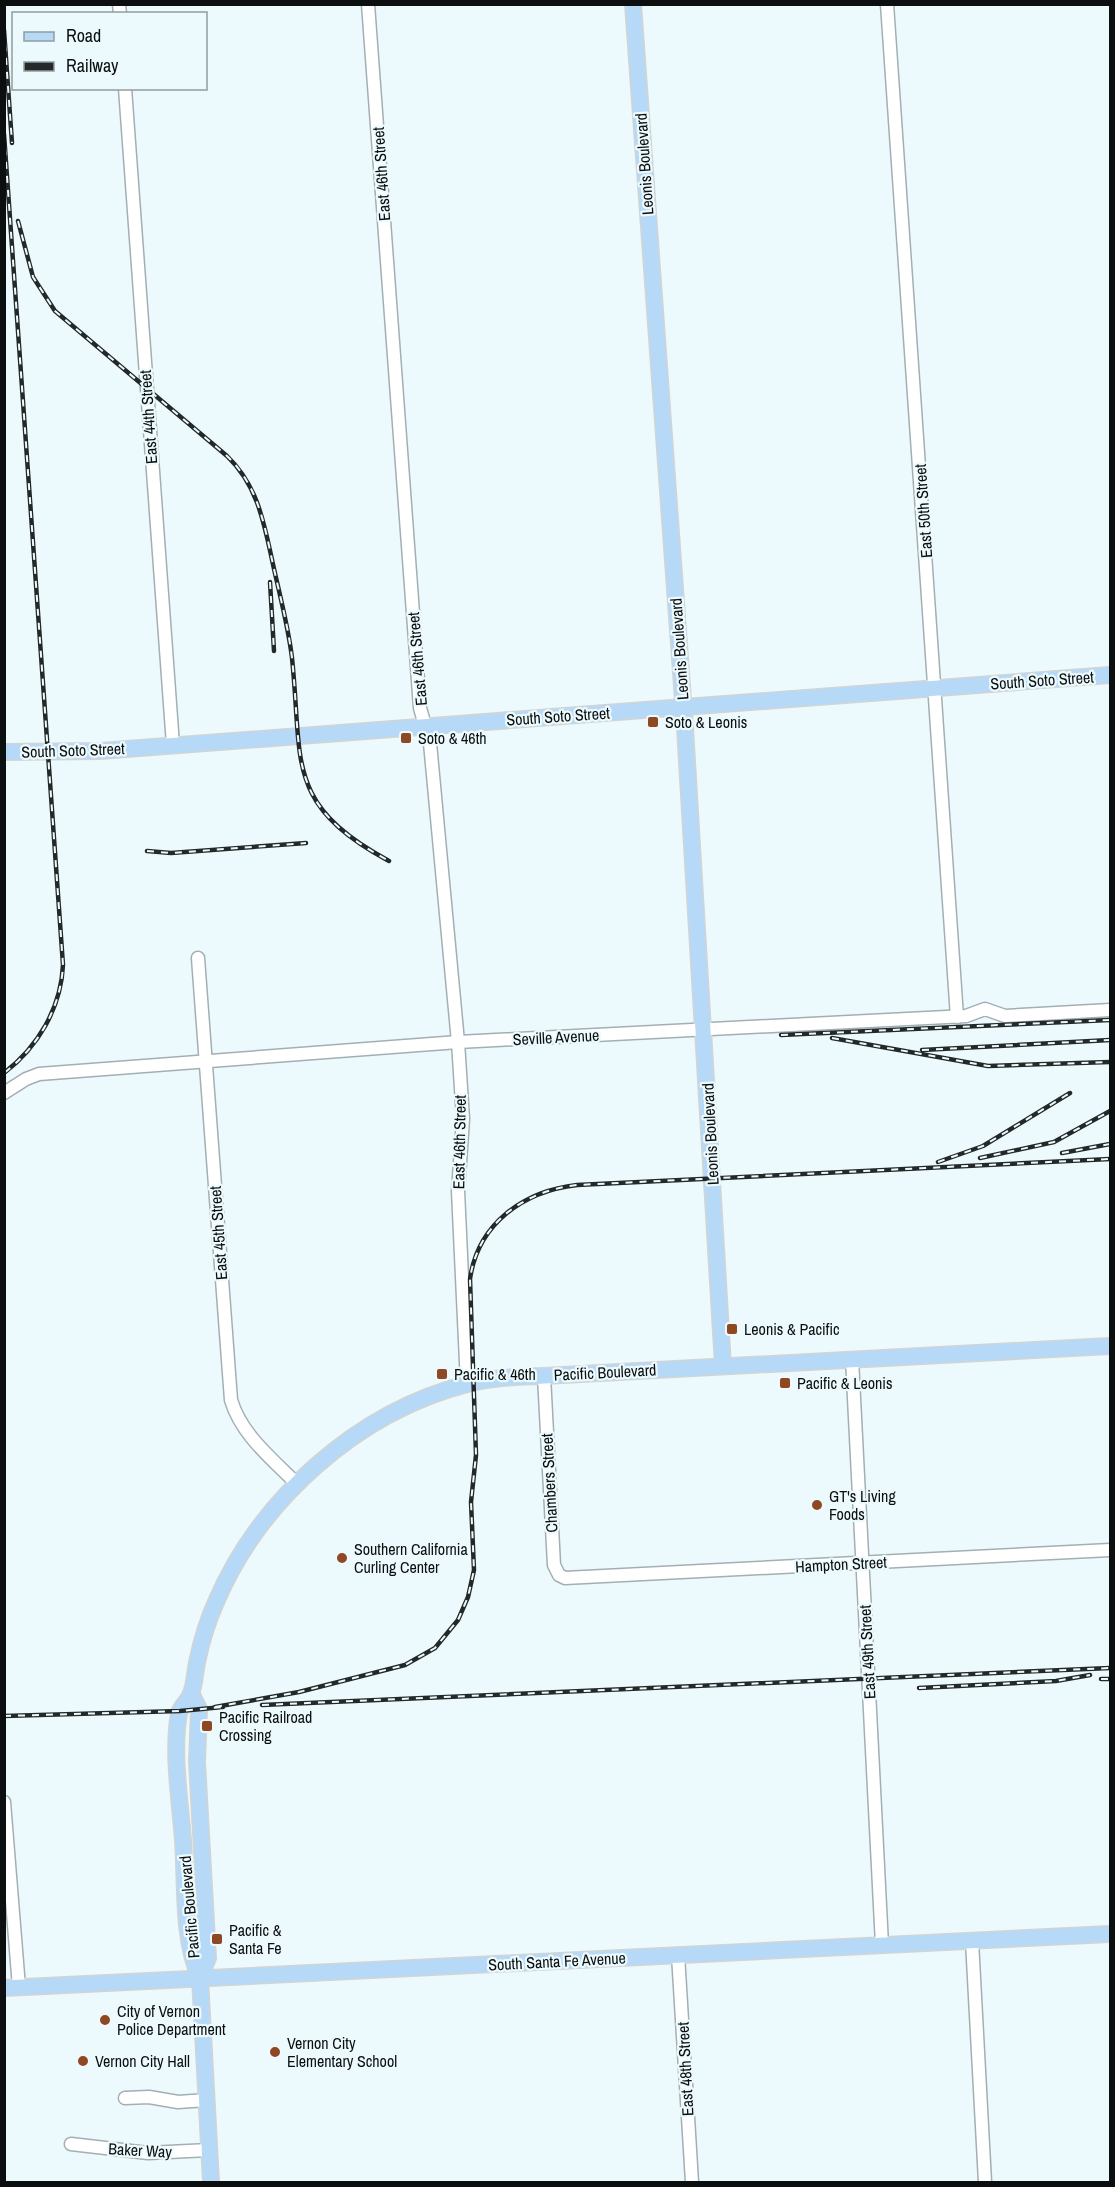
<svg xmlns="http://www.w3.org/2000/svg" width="1115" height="2187" font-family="'Archivo Narrow',sans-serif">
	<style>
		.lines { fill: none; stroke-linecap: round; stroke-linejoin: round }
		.minor-casing { stroke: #a3afb1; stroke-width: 15 }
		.major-casing { stroke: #d3d4d4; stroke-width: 18 }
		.minor { stroke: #fff; stroke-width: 12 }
		.major { stroke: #b5d9f7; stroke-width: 15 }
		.rail-casing { stroke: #232829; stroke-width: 4.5 }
		.rail { stroke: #edfafd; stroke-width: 2; stroke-dasharray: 7; stroke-linecap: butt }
		.poi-dot { fill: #8e4822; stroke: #edfafd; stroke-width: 2 }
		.labels { text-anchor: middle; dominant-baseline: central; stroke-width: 4.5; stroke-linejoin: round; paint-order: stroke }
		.street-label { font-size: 16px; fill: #0b0f10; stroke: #edfafd }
		.poi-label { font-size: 16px; fill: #0b0f10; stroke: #edfafd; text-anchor: start }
	</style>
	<rect width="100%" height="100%" fill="#edfafd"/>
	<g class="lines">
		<g class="minor-casing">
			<g id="minor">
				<polyline points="119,4 120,14"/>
				<polyline points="368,4 420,708 430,743 458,1042 463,1119 458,1191 467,1384"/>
				<polyline points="887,4 957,1017"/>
				<polyline points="125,88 173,745"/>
				<path d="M 198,958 L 231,1400 C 241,1434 271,1458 296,1483"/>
				<polyline points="4,1093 26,1079 39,1074 458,1042 966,1016 985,1009 1005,1016 1110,1010"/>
				<polyline points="852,1359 882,1945"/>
				<polyline points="544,1376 554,1565 559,1575 565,1578 1110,1550"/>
				<polyline points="4,1802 19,1987"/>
				<polyline points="972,1941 985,2182"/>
				<polyline points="678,1955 692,2182"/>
				<polyline points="125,2098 149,2097 178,2102 207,2100"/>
				<polyline points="71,2144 148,2153 209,2150"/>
			</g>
		</g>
		<g class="major-casing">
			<g id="major">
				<polyline points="633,4 685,728 723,1366"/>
				<polyline points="4,752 100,751 1110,675"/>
				<polyline points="191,1693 199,1709 197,1762 208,1958 200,1978"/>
				<polyline points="4,1988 1110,1934"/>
				<path d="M 211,2182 L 200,1978 C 182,1940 186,1883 183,1840 C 180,1800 172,1753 179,1713 C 181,1706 188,1701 191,1694 C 195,1683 195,1670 198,1658 C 202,1639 208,1620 216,1602 C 260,1499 358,1412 467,1384 C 492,1377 519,1377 544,1376 L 1110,1346"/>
			</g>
		</g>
		<use href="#minor" class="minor"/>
		<use href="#major" class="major"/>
		<g class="rail-casing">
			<g id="rail">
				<polyline points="4,30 12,143"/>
				<path d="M 4,134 L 63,965 C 61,1008 38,1047 4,1073"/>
				<path d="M 18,221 L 33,277 L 55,311 L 227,456 C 256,484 263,518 271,555 C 278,589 288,624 292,658 C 303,762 284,804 389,861"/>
				<polyline points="270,582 274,651"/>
				<polyline points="147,851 171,853 306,843"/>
				<polyline points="781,1035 1110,1020"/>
				<polyline points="832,1038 988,1066 1110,1062"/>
				<polyline points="922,1050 1110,1040"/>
				<polyline points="1062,1153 1110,1144"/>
				<polyline points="980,1158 1054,1142 1110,1111"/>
				<polyline points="938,1162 983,1146 1070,1093"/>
				<polyline points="1101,1679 1110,1679"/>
				<polyline points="919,1688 1056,1681 1090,1675"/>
				<polyline points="262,1705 1110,1668"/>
				<path d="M 215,1707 L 299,1692 L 405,1665 L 435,1648 L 458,1620 L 468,1597 L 474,1570 L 471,1502 L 476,1455 L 470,1279 C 478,1223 524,1191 577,1185 L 1110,1159"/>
				<polyline points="4,1716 180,1711 223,1707"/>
			</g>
		</g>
		<use href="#rail" class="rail"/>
	</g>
	<g class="poi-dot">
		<rect x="647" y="716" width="12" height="12" rx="3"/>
		<rect x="400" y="732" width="12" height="12" rx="3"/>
		<rect x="726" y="1323" width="12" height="12" rx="3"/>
		<rect x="436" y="1368" width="12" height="12" rx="3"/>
		<rect x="779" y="1377" width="12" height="12" rx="3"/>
		<circle cx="817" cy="1505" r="6"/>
		<circle cx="342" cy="1558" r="6"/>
		<rect x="201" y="1720" width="12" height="12" rx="3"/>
		<rect x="211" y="1933" width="12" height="12" rx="3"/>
		<circle cx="105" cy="2020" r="6"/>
		<circle cx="275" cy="2052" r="6"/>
		<circle cx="83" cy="2061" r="6"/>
	</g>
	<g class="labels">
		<g class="street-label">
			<text transform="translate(644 164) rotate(-94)">Leonis Boulevard</text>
			<text transform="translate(381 174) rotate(-94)">East 46th Street</text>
			<text transform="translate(148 417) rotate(-94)">East 44th Street</text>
			<text transform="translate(923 511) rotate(-94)">East 50th Street</text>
			<text transform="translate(679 649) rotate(-94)">Leonis Boulevard</text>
			<text transform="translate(417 659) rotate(-95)">East 46th Street</text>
			<text transform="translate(1042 680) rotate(-4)">South Soto Street</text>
			<text transform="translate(558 716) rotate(-4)">South Soto Street</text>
			<text transform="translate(73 750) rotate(-2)">South Soto Street</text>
			<text transform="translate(556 1037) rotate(-3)">Seville Avenue</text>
			<text transform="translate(710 1134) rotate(-93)">Leonis Boulevard</text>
			<text transform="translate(459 1142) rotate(-89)">East 46th Street</text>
			<text transform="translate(218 1233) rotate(-94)">East 45th Street</text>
			<text transform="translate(605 1372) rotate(-3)">Pacific Boulevard</text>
			<text transform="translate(549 1483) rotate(-93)">Chambers Street</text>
			<text transform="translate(841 1564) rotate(-3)">Hampton Street</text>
			<text transform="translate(867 1652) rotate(-93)">East 49th Street</text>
			<text transform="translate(189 1907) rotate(-95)">Pacific Boulevard</text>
			<text transform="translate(557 1961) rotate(-3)">South Santa Fe Avenue</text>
			<text transform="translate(685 2069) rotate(-93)">East 48th Street</text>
			<text transform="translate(140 2150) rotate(3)">Baker Way</text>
		</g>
		<g class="poi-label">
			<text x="665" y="722">Soto &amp; Leonis</text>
			<text x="418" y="738">Soto &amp; 46th</text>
			<text x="744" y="1329">Leonis &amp; Pacific</text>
			<text x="454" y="1374">Pacific &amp; 46th</text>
			<text x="797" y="1383">Pacific &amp; Leonis</text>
			<text x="829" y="1496">GT's Living<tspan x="829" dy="18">Foods</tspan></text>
			<text x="354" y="1549">Southern California<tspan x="354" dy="18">Curling Center</tspan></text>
			<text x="219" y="1717">Pacific Railroad<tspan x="219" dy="18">Crossing</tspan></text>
			<text x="229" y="1930">Pacific &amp;<tspan x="229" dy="18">Santa Fe</tspan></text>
			<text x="117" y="2011">City of Vernon<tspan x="117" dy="18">Police Department</tspan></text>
			<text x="287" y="2043">Vernon City<tspan x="287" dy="18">Elementary School</tspan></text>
			<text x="95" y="2061">Vernon City Hall</text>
		</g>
	</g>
	<rect width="1115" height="2187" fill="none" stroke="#0b0f10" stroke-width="12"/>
	<rect x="12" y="12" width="195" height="78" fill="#edfafd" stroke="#939c9e" stroke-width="1.5"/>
	<rect x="24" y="32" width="30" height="9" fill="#b5d9f7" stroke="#939c9e" stroke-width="1.5"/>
	<text x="66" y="42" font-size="18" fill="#0b0f10">Road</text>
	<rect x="24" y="62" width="30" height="9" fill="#232829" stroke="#939c9e" stroke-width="1.5"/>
	<text x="66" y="72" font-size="18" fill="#0b0f10">Railway</text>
</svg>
